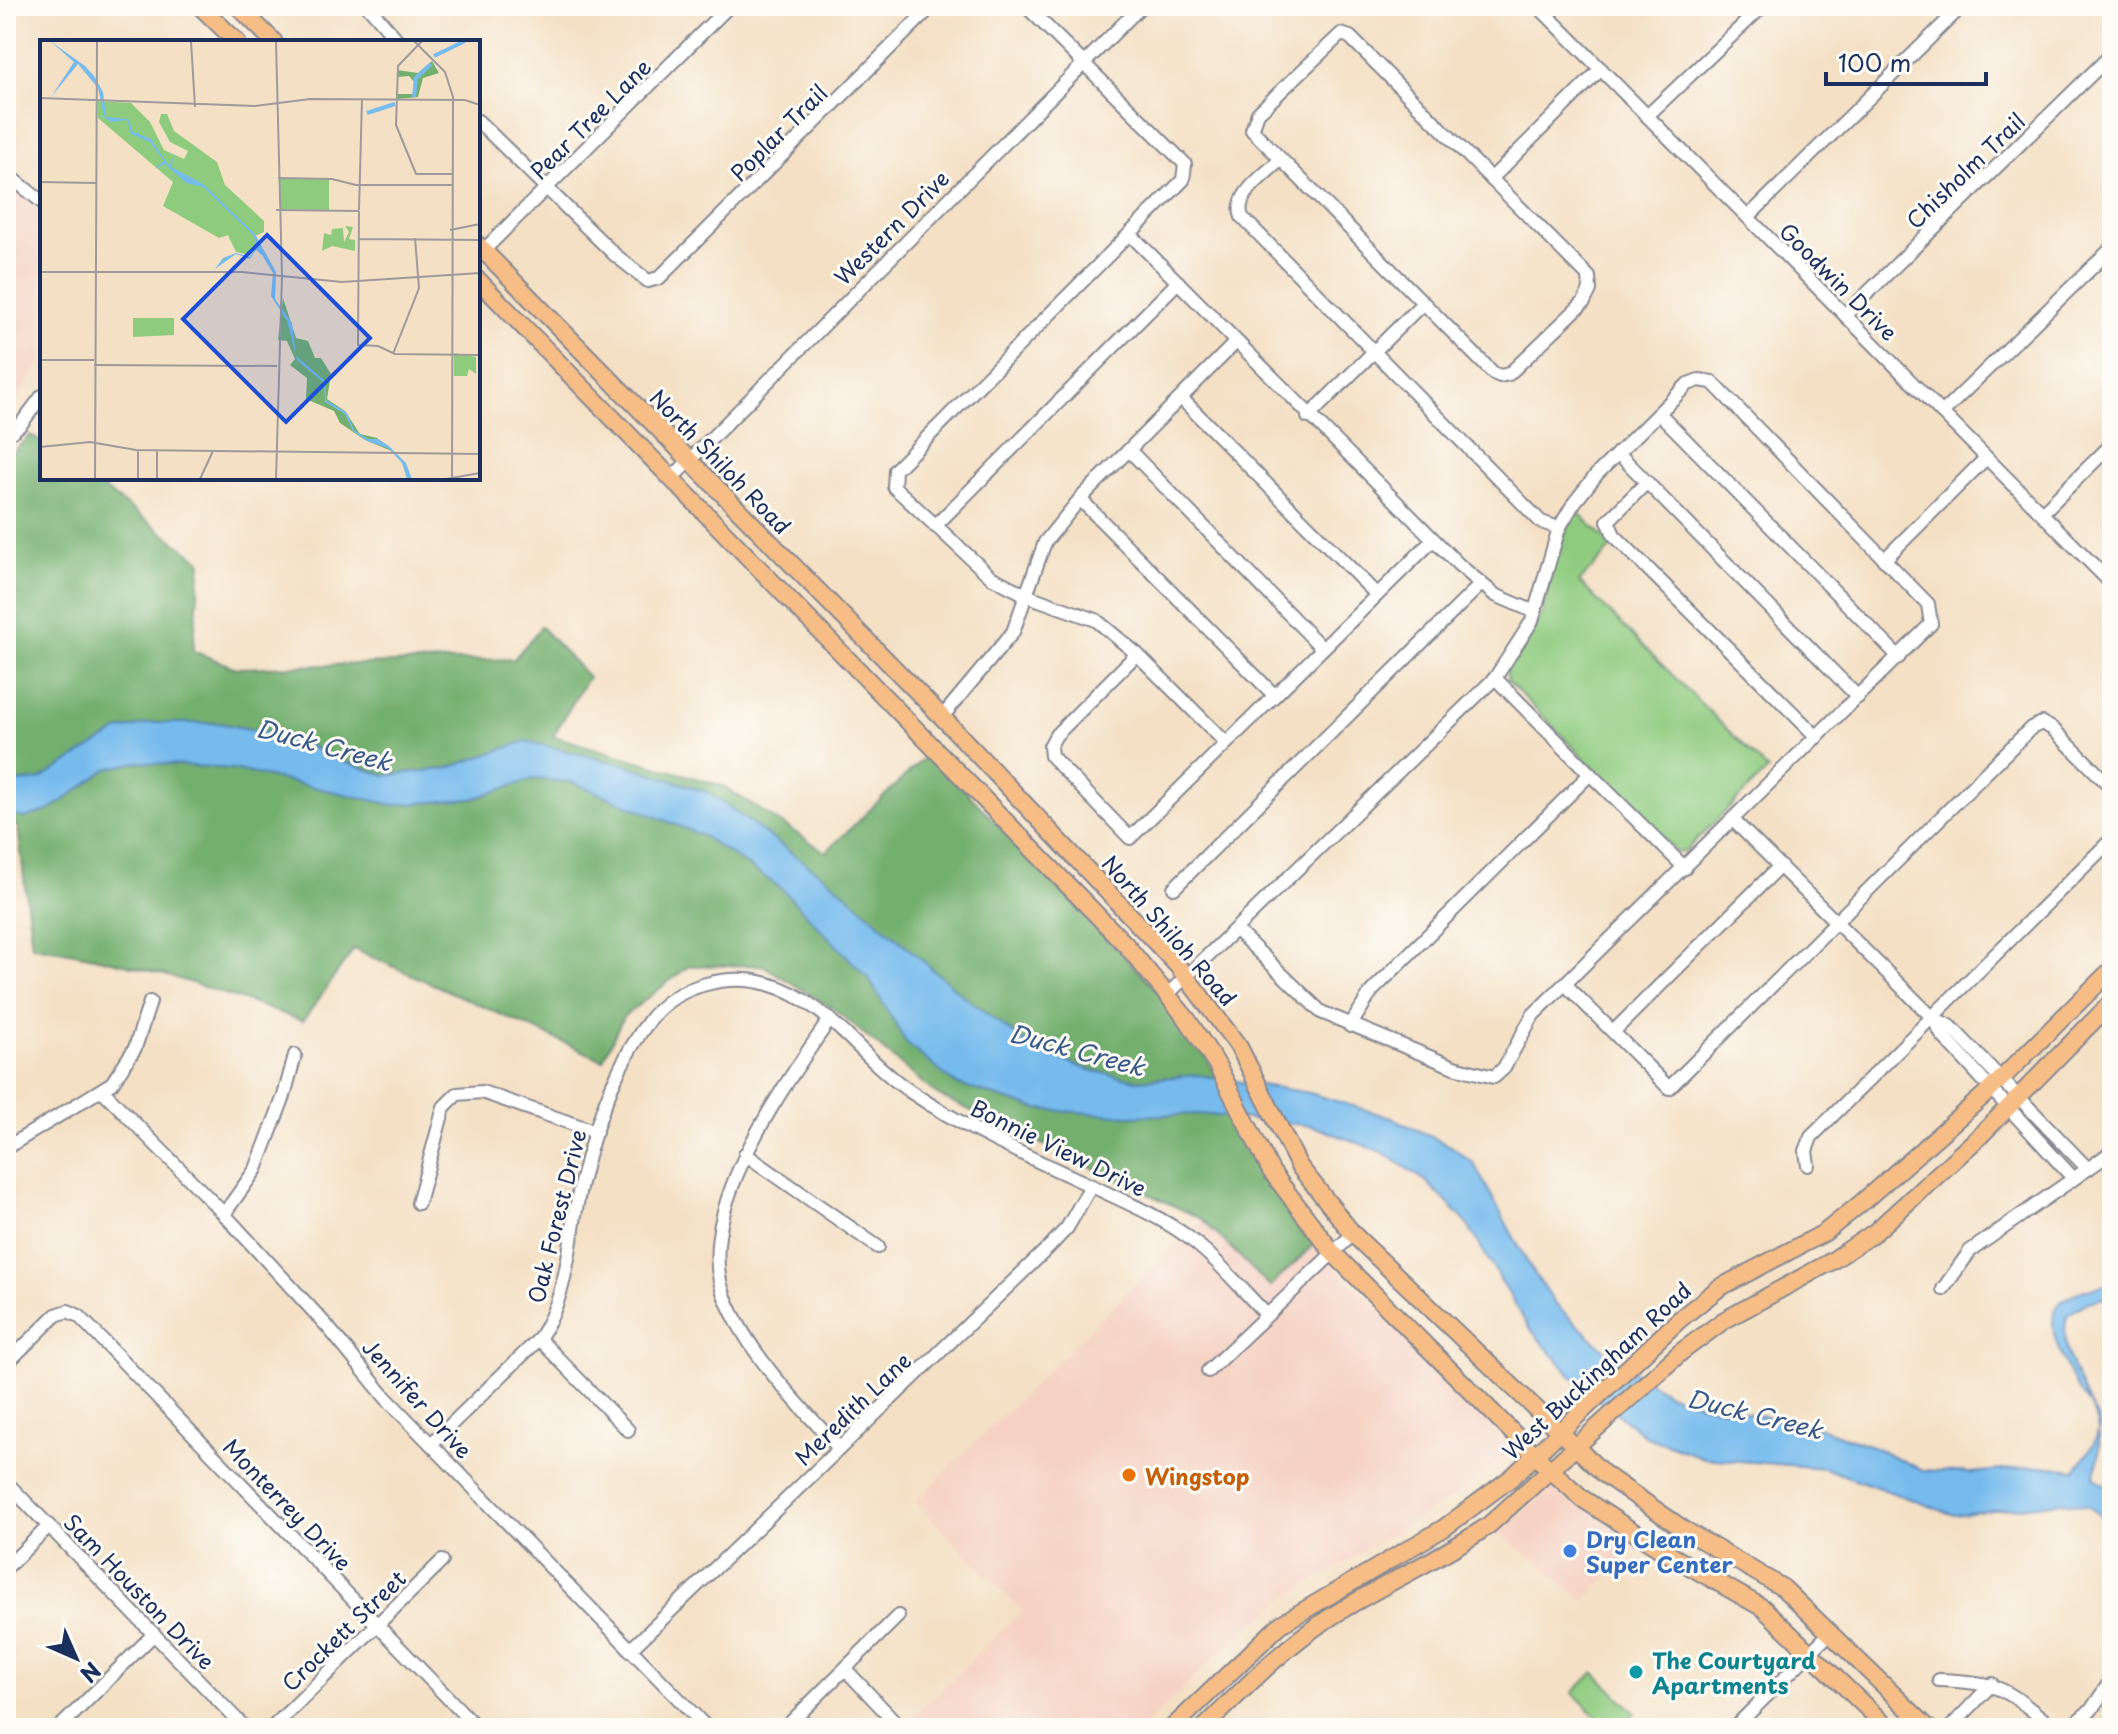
<svg xmlns="http://www.w3.org/2000/svg" width="2118" height="1734" font-family="'Playpen Sans',sans-serif">
	<style>
		.built { fill: #f5d2c3 }
		.green { fill: #8fcb7f; stroke: #557d6e; stroke-width: 2 }
		.forest { fill: #73af6e; stroke: #476f66; stroke-width: 2 }
		.water { fill: #77bbed; stroke: #4975a6; stroke-width: 2 }
		.lines { fill: none; stroke-linecap: round; stroke-linejoin: round }
		.minor-casing { stroke: #888892; stroke-width: 16 }
		.major-casing { stroke: #888892; stroke-width: 20 }
		.minor { stroke: #fff; stroke-width: 12 }
		.major { stroke: #f6be86; stroke-width: 16 }
		.food-dot { fill: #e8710a; stroke: #fdfcf7; stroke-width: 3 }
		.shop-dot { fill: #3f7fe0; stroke: #fdfcf7; stroke-width: 3 }
		.culture-dot { fill: #0f9aa8; stroke: #fdfcf7; stroke-width: 3 }
		.labels { text-anchor: middle; dominant-baseline: central; stroke-width: 6; stroke-linejoin: round; paint-order: stroke }
		.street-label { font-size: 22px; fill: #1b2f5e; stroke: #fdfcf7 }
		.food-label { font-size: 22px; font-weight: bold; fill: #c56008; stroke: #fdfcf7; text-anchor: start }
		.shop-label { font-size: 22px; font-weight: bold; fill: #366cbe; stroke: #fdfcf7; text-anchor: start }
		.culture-label { font-size: 22px; font-weight: bold; fill: #0d838f; stroke: #fdfcf7; text-anchor: start }
		.water-label { font-size: 24px; font-style: italic; fill: #375989; stroke: #fdfcf7 }
		.inset-river { fill: none; stroke: #77bbed; stroke-width: 4 }
		.inset-road { fill: none; stroke: #9d999c; stroke-width: 2 }
		.view { fill: #1d4ed8; fill-opacity: 0.15; stroke: #1d4ed8; stroke-width: 4 }
		.inset-edge { fill: none; stroke: #1b2f5e; stroke-width: 4 }
	</style>
	<rect width="100%" height="100%" fill="#fdfcf7"/>
	<filter id="ink" filterUnits="userSpaceOnUse"><feTurbulence type="fractalNoise" baseFrequency=".0125" numOctaves="2"/><feDisplacementMap in="SourceGraphic" scale="16" xChannelSelector="R" yChannelSelector="G"/><feConvolveMatrix kernelMatrix="1 2 1 2 8 2 1 2 1" color-interpolation-filters="sRGB"/></filter>
	<filter id="wash" filterUnits="userSpaceOnUse"><feTurbulence type="fractalNoise" baseFrequency=".006" numOctaves="4" result="noise"/><feDisplacementMap in="SourceGraphic" scale="32" xChannelSelector="R" yChannelSelector="G"/><feGaussianBlur stdDeviation="1.8" result="paint"/><feColorMatrix in="noise" values="0 0 0 0 0 0 0 0 0 0 0 0 0 0 0 0 0 1.4 0 .05"/><feComposite in="paint" operator="in"/></filter>
	<g filter="url(#wash)">
		<rect width="100%" height="100%" fill="#f4e0c5"/>
		<g class="built">
			<polygon points="6,180 42,210 42,359 6,417"/>
			<polygon points="1202,1219 1270,1287 1313,1245 1516,1448 1460,1493 1286,1598 1231,1642 1143,1728 901,1728 1022,1611 915,1502"/>
			<polygon points="1554,1484 1639,1545 1585,1600 1499,1532"/>
		</g>
		<g class="green">
			<polygon points="1575,509 1613,546 1579,582 1768,770 1685,851 1677,853 1508,681 1506,670 1542,612 1555,559"/>
			<polygon points="1594,1672 1635,1713 1619,1728 1608,1728 1573,1693"/>
		</g>
		<path class="forest" d="M 31,435 L 42,443 L 42,478 L 89,478 L 201,561 L 193,651 L 236,668 L 514,659 L 541,627 L 588,677 L 553,736 L 723,786 L 826,852 L 929,753 L 1164,998 L 1205,1054 L 1249,1147 L 1313,1245 L 1270,1287 L 1202,1219 L 937,1095 L 834,1009 L 762,965 L 689,966 L 623,1017 L 603,1060 L 354,949 L 303,1021 C 213,989 127,959 32,946 L 18,827 L 6,823 L 6,458 Z"/>
		<path class="water" d="M 151,723 L 219,723 L 294,738 L 337,760 L 385,775 L 445,769 L 526,741 L 630,766 L 709,793 L 836,885 L 961,994 L 1032,1048 L 1089,1070 L 1137,1080 L 1198,1075 L 1310,1093 L 1392,1118 L 1451,1146 L 1474,1164 L 1530,1267 L 1556,1305 L 1610,1355 L 1668,1394 L 1705,1405 L 1811,1425 L 1872,1446 L 1922,1470 L 1971,1473 L 2045,1466 L 2074,1470 C 2084,1460 2101,1437 2099,1422 C 2097,1412 2085,1399 2079,1391 C 2070,1376 2064,1363 2058,1347 C 2040,1297 2072,1293 2112,1283 L 2112,1296 L 2088,1302 L 2067,1315 C 2053,1377 2118,1404 2094,1477 L 2112,1489 L 2112,1526 L 2089,1506 L 2061,1502 L 1954,1515 L 1824,1468 L 1704,1458 L 1647,1437 L 1577,1382 L 1529,1328 L 1466,1222 L 1426,1181 L 1382,1152 L 1313,1126 L 1200,1114 L 1128,1116 L 1038,1109 L 956,1084 L 907,1044 L 869,979 L 781,888 L 703,836 L 572,782 L 533,779 L 473,799 L 393,805 L 233,769 L 138,762 L 107,769 L 50,810 L 24,818 L 6,814 L 6,783 L 39,780 L 118,731 Z"/>
	</g>
	<g filter="url(#ink)">
		<g class="lines">
			<g class="minor-casing">
				<g id="minor">
					<polyline points="368,6 399,42"/>
					<polyline points="1026,6 1185,164 1183,180 895,470 894,487 991,577 1028,596 1096,620 1137,654 1226,743"/>
					<polyline points="1538,6 2112,584"/>
					<polygon points="1341,34 1350,37 1589,277 1590,290 1584,302 1509,374 1500,376 1493,373 1252,130 1258,113"/>
					<polyline points="1647,116 1763,6"/>
					<polyline points="478,121 615,255 648,281 659,278 932,6"/>
					<path d="M 1280,160 C 1265,175 1233,195 1242,217 L 1541,522 L 1559,528"/>
					<polyline points="6,173 42,202"/>
					<polyline points="1491,179 1601,69"/>
					<polyline points="1748,217 1962,6"/>
					<polyline points="1130,234 1459,565 1495,595 1535,612"/>
					<polyline points="478,256 729,6"/>
					<polyline points="1845,315 2112,54"/>
					<polyline points="1182,399 1377,595"/>
					<polyline points="1659,413 1899,657"/>
					<polyline points="1942,413 2112,248"/>
					<polyline points="1308,417 1423,303"/>
					<polyline points="6,436 21,424 42,396"/>
					<polyline points="1130,451 1322,648"/>
					<polyline points="1618,453 1858,697"/>
					<polyline points="672,478 1141,6"/>
					<polyline points="1647,482 1608,521 1614,535 1817,737"/>
					<polyline points="1080,499 1274,695"/>
					<polyline points="2042,513 2112,444"/>
					<polyline points="935,526 1178,282"/>
					<polyline points="1884,560 1986,458"/>
					<polyline points="1137,654 1056,735 1050,746 1051,756 1130,838 1433,540"/>
					<polyline points="942,717 1013,632 1045,542 1080,499 1236,342"/>
					<polyline points="1590,774 1685,868"/>
					<polyline points="1733,820 1933,1018"/>
					<polyline points="1174,888 1480,585"/>
					<polyline points="1566,985 1669,1088 2031,728 2042,723 2053,729 2112,788"/>
					<polyline points="1168,994 1495,678 1532,621 1559,528 1574,503 1597,474 1688,384 1699,380 1712,382 1928,604 1931,624 1533,1015 1504,1068 1494,1077 1454,1067 1321,1012 1236,930"/>
					<path d="M 830,1019 C 785,1085 690,1213 725,1297 C 749,1355 797,1403 839,1448"/>
					<polyline points="1350,1026 1372,991 1590,774 1495,678"/>
					<polyline points="1614,1031 1780,866"/>
					<polyline points="103,1091 224,1214 327,1326 386,1398 707,1728"/>
					<polyline points="6,1148 112,1083 135,1048 150,1002"/>
					<polyline points="745,1154 878,1247"/>
					<polyline points="1808,1165 1806,1151 1811,1137 2112,839"/>
					<polyline points="2073,1178 1942,1035 1933,1018 1950,1026 2088,1169"/>
					<polyline points="418,1203 444,1107 457,1094 482,1092 596,1132"/>
					<polyline points="224,1214 256,1169 284,1096 295,1055"/>
					<polyline points="1943,1289 1970,1251 2112,1152"/>
					<polyline points="539,1339 628,1430"/>
					<polyline points="6,1364 56,1315 68,1311 79,1316 477,1728"/>
					<polyline points="1208,1371 1353,1234"/>
					<path d="M 431,1444 L 539,1339 C 570,1292 569,1237 581,1183 C 594,1128 616,1062 652,1017 C 678,985 728,973 768,984 C 828,1001 861,1059 911,1092 C 967,1130 1033,1159 1094,1187 C 1125,1202 1157,1215 1185,1235 C 1215,1256 1241,1289 1267,1315"/>
					<polyline points="6,1482 245,1728"/>
					<polyline points="6,1568 49,1526"/>
					<polyline points="630,1650 1050,1246 1067,1228 1091,1186"/>
					<polyline points="845,1669 901,1728"/>
					<path d="M 1939,1680 C 2003,1683 2004,1688 2054,1728 L 2062,1728"/>
					<polyline points="59,1728 154,1634"/>
					<polyline points="272,1728 442,1561"/>
					<polyline points="785,1728 898,1616"/>
					<polyline points="1734,1728 1831,1632"/>
					<polyline points="1950,1728 1992,1684"/>
					<polyline points="2069,1728 2091,1710 2112,1679"/>
				</g>
			</g>
			<g class="major-casing">
				<g id="major">
					<polyline points="200,6 237,42"/>
					<polyline points="238,6 274,42"/>
					<polyline points="478,245 942,717 1177,965 1239,1047 1299,1166 1353,1234 1604,1474 1683,1529 1783,1588 1928,1728"/>
					<polyline points="478,280 1126,945 1187,1019 1216,1063 1271,1171 1333,1253 1544,1464 1583,1499 1663,1551 1763,1608 1888,1728"/>
					<polyline points="1172,1728 1281,1624 1444,1528 1511,1478 1680,1319 1719,1288 1824,1233 1860,1204 1990,1090 2112,969"/>
					<path d="M 1204,1728 C 1243,1690 1282,1648 1329,1618 C 1381,1584 1438,1561 1489,1525 L 1681,1352 L 1723,1321 L 1832,1261 L 1875,1232 L 1981,1135 L 2112,1002"/>
				</g>
			</g>
			<use href="#minor" class="minor"/>
			<use href="#major" class="major"/>
		</g>
	</g>
	<circle class="food-dot" cx="1129" cy="1475" r="8"/>
	<circle class="shop-dot" cx="1570" cy="1551" r="8"/>
	<circle class="culture-dot" cx="1636" cy="1672" r="8"/>
	<g class="labels">
		<g class="street-label">
			<text transform="translate(590 118) rotate(-45)">Pear Tree Lane</text>
			<text transform="translate(778 132) rotate(-45)">Poplar Trail</text>
			<text transform="translate(1965 170) rotate(-44)">Chisholm Trail</text>
			<text transform="translate(891 227) rotate(-45)">Western Drive</text>
			<text transform="translate(1839 281) rotate(45)">Goodwin Drive</text>
			<text transform="translate(721 461) rotate(46)">North Shiloh Road</text>
			<text transform="translate(1170 930) rotate(49)">North Shiloh Road</text>
			<text transform="translate(1059 1147) rotate(26)">Bonnie View Drive</text>
			<text transform="translate(556 1216) rotate(-76)">Oak Forest Drive</text>
			<text transform="translate(1596 1370) rotate(-43)">West Buckingham Road</text>
			<text transform="translate(418 1398) rotate(48)">Jennifer Drive</text>
			<text transform="translate(852 1408) rotate(-44)">Meredith Lane</text>
			<text transform="translate(288 1504) rotate(46)">Monterrey Drive</text>
			<text transform="translate(140 1591) rotate(46)">Sam Houston Drive</text>
			<text transform="translate(343 1630) rotate(-44)">Crockett Street</text>
		</g>
		<g class="food-label">
			<text x="1145" y="1475">Wingstop</text>
		</g>
		<g class="shop-label">
			<text x="1586" y="1538">Dry Clean<tspan x="1586" dy="25">Super Center</tspan></text>
		</g>
		<g class="culture-label">
			<text x="1652" y="1659">The Courtyard<tspan x="1652" dy="25">Apartments</tspan></text>
		</g>
		<g class="water-label">
			<text transform="translate(324 744) rotate(15)">Duck Creek</text>
			<text transform="translate(1077 1049) rotate(15)">Duck Creek</text>
			<text transform="translate(1755 1413) rotate(14)">Duck Creek</text>
		</g>
	</g>
	<g transform="translate(40 40)">
		<rect width="440" height="440" fill="#f4e0c5"/>
		<path d="M 58,61 L 91,63 L 110,82 L 124,110 L 144,119 L 148,111 L 130,102 L 119,82 L 121,74 L 127,74 L 134,91 L 177,122 L 185,145 L 224,181 L 224,192 L 215,196 L 216,208 L 205,214 L 196,212 L 188,195 L 179,198 L 123,166 L 133,142 L 58,78 ZM 239,139 L 289,139 L 289,170 L 240,169 ZM 305,186 L 313,187 L 309,199 L 315,200 L 315,211 L 292,206 L 282,211 L 284,193 L 291,195 L 292,189 L 303,188 L 304,202 L 309,192 ZM 93,278 L 134,278 L 134,295 L 93,297 ZM 414,313 L 436,317 L 436,334 L 429,329 L 427,336 L 414,336 Z" fill="#8fcb7f"/>
		<path d="M 392,21 L 399,33 L 383,38 L 378,57 L 357,59 L 358,54 L 374,54 L 375,43 L 369,36 L 358,37 L 357,30 L 378,33 ZM 243,258 L 256,298 L 268,301 L 275,318 L 281,318 L 291,334 L 287,359 L 305,371 L 320,394 L 337,398 L 354,412 L 325,400 L 300,383 L 294,371 L 266,359 L 267,338 L 250,325 L 255,319 L 247,301 L 238,300 Z" fill="#73af6e"/>
		<path d="M 10,1 L 45,26 L 54,36 L 63,52 L 66,77 L 88,79 L 93,92 L 111,99 L 129,126 L 135,114 L 131,127 L 163,144 L 215,194 L 236,232 L 235,259 L 252,283 L 256,316 L 285,341 L 286,360 L 307,373 L 314,390 L 328,399 L 338,399 L 349,406 L 366,423 L 372,439 L 367,439 L 362,423 L 348,408 L 327,401 L 313,391 L 305,374 L 285,362 L 284,343 L 257,320 L 247,281 L 231,256 L 233,233 L 222,215 L 216,210 L 210,219 L 196,214 L 175,229 L 183,218 L 196,213 L 210,217 L 216,208 L 214,196 L 163,147 L 146,143 L 125,124 L 114,129 L 124,121 L 110,102 L 91,94 L 87,80 L 71,82 L 64,77 L 58,48 L 38,24 L 11,57 L 34,22 Z" fill="#77bbed"/>
		<path class="inset-river" d="M 394,16 L 425,1M 374,57 L 376,38 L 391,24M 327,73 L 355,64"/>
		<path class="inset-road" d="M 151,1 L 155,67M 236,1 L 242,236 L 236,439M 374,1 L 405,32 L 413,57 L 412,439M 382,1 L 358,26 L 356,85 L 376,134 L 413,134M 0,58 L 215,66 L 270,59 L 425,60 L 440,65M 238,138 L 292,139 L 316,145 L 412,145M 0,142 L 56,143M 236,170 L 319,171M 319,170 L 322,59M 319,171 L 318,305 L 338,306 L 355,314 L 440,315M 410,190 L 440,184M 318,199 L 440,200M 0,232 L 202,232 L 302,242 L 440,233M 353,314 L 379,248 L 375,198M 0,320 L 54,320M 54,325 L 237,326M 0,407 L 50,402 L 96,410 L 440,414M 98,410 L 98,439M 117,410 L 117,439M 55,439 L 57,1M 160,439 L 173,411M 406,439 L 440,433"/>
		<path class="view" d="M 227,195 L 330,298 L 246,382 L 143,279 Z"/>
		<rect width="440" height="440" class="inset-edge"/>
	</g>
	<rect width="2118" height="1734" fill="none" stroke="#fdfcf7" stroke-width="32"/>
	<g transform="translate(76 1658) rotate(135)" stroke="#fdfcf7" stroke-width="6" paint-order="stroke">
	<path d="M0-6L14 30L0 20L-14 30Z" fill="#1b2f5e"/>
	<text y="-12" font-size="22" font-weight="bold" text-anchor="middle" fill="#1b2f5e">N</text>
	</g>
	<path d="M1826 72v12h160v-12" fill="none" stroke="#1b2f5e" stroke-width="4"/>
	<text x="1838" y="72" font-size="24" fill="#1b2f5e" stroke="#fdfcf7" stroke-width="6" paint-order="stroke">100 m</text>
</svg>
